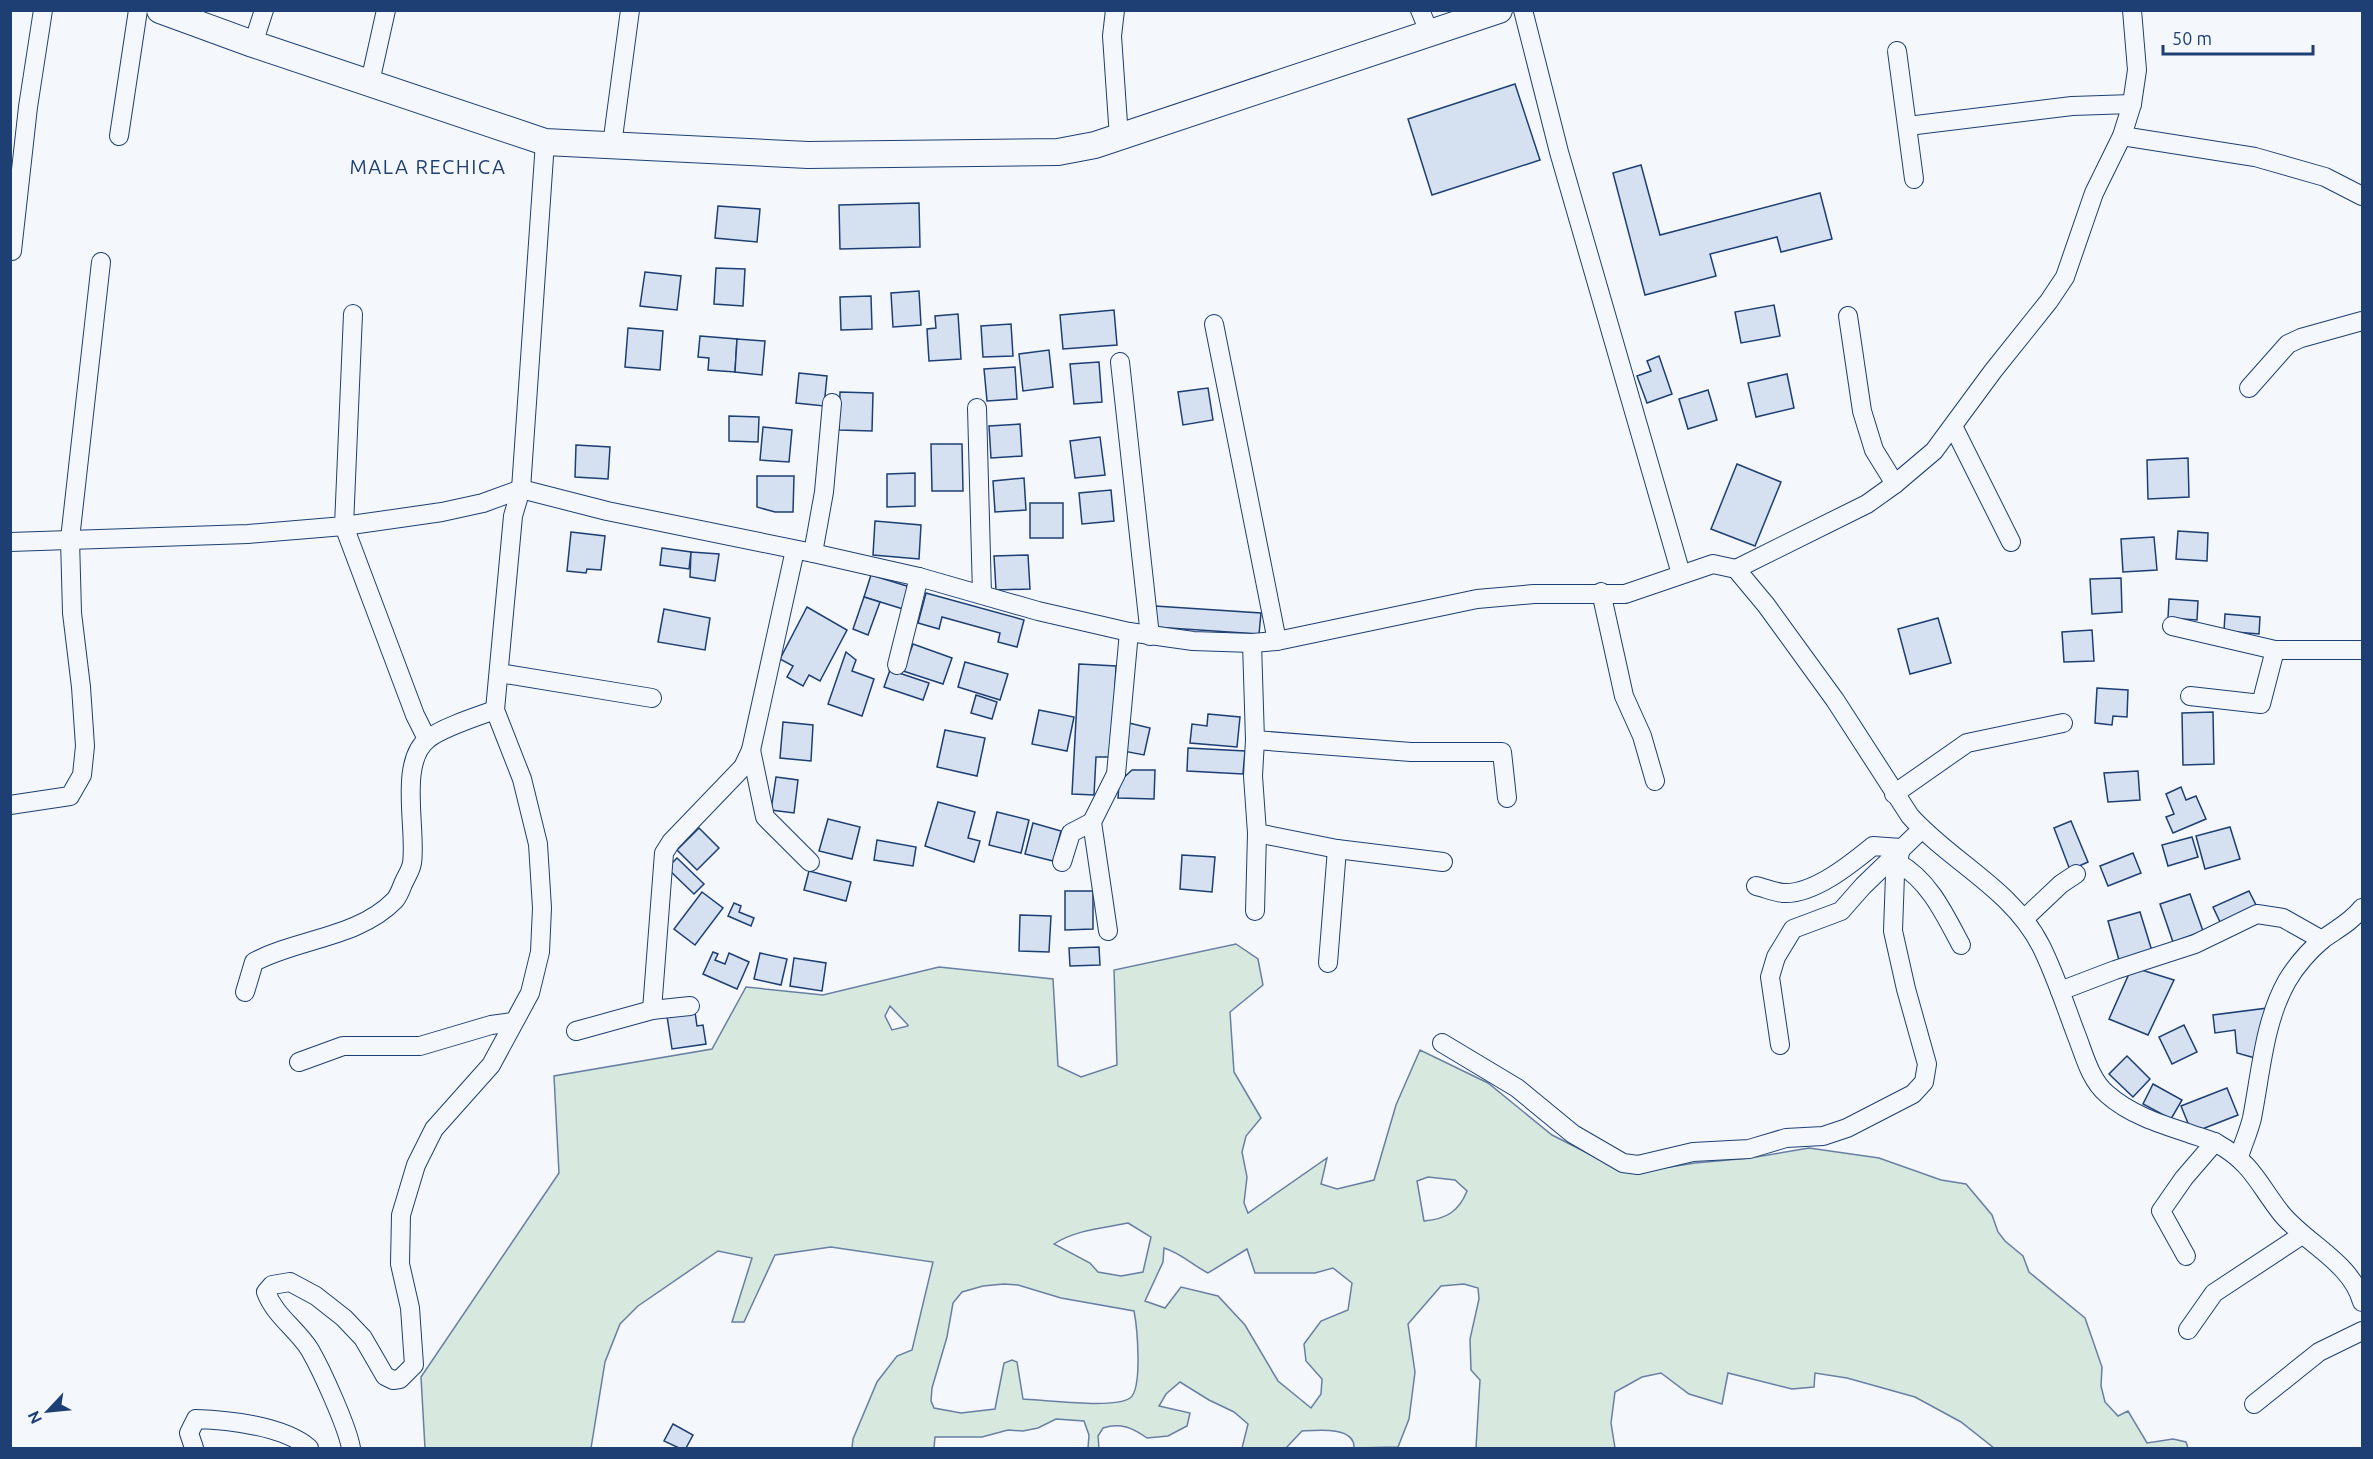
<svg xmlns="http://www.w3.org/2000/svg" width="2373" height="1459" font-family="Ubuntu,sans-serif">
	<style>
		.green { fill: #d7e8df; stroke: #687fa3; stroke-width: 1.5; fill-rule: evenodd }
		.building { fill: #d5e0f0; stroke: #1d3f73; stroke-width: 1.5 }
		.lines { fill: none; stroke-linecap: round; stroke-linejoin: round }
		.minor-casing { stroke: #1d3f73; stroke-width: 20 }
		.secondary-casing { stroke: #1d3f73; stroke-width: 28 }
		.minor { stroke: #f4f7fb; stroke-width: 18 }
		.secondary { stroke: #f4f7fb; stroke-width: 26 }
		.labels { text-anchor: middle; dominant-baseline: central; stroke-width: 4.5; stroke-linejoin: round; paint-order: stroke }
		.quarter-label { font-size: 20px; letter-spacing: 1.5px; fill: #1d3f73; stroke: #f4f7fb }
	</style>
	<rect width="100%" height="100%" fill="#f4f7fb"/>
	<path class="green" d="M 1236,944 L 1258,959 L 1263,985 L 1230,1012 L 1234,1072 L 1261,1118 L 1246,1136 L 1242,1152 L 1247,1177 L 1244,1203 L 1248,1213 L 1327,1158 L 1321,1184 L 1337,1189 L 1374,1180 L 1396,1105 L 1420,1050 L 1488,1083 L 1552,1135 L 1619,1169 L 1638,1172 L 1695,1163 L 1750,1158 L 1809,1148 L 1879,1158 L 1941,1180 L 1966,1184 L 1992,1215 L 1998,1232 L 2005,1241 L 2023,1256 L 2029,1272 L 2085,1318 L 2102,1367 L 2101,1386 L 2105,1402 L 2118,1416 L 2128,1411 L 2147,1443 L 2173,1439 L 2186,1442 L 2188,1448 L 1994,1448 L 1961,1422 L 1915,1397 L 1847,1378 L 1815,1373 L 1814,1387 L 1792,1389 L 1728,1373 L 1722,1404 L 1689,1394 L 1661,1373 L 1642,1377 L 1615,1392 L 1611,1423 L 1615,1448 L 1476,1448 L 1480,1380 L 1471,1370 L 1470,1339 L 1479,1299 L 1478,1288 L 1464,1284 L 1441,1286 L 1408,1324 L 1415,1372 L 1409,1419 L 1398,1447 L 1354,1448 C 1355,1426 1317,1430 1302,1431 L 1286,1448 L 1242,1448 L 1248,1424 L 1234,1412 L 1209,1400 L 1180,1382 L 1166,1394 L 1159,1406 L 1190,1413 L 1187,1426 L 1168,1436 L 1147,1438 C 1133,1428 1120,1422 1103,1428 L 1098,1436 L 1099,1448 L 1088,1448 L 1089,1435 L 1084,1421 L 1056,1419 L 1038,1428 L 1023,1431 L 1008,1430 L 982,1437 L 935,1437 L 934,1448 L 852,1448 L 853,1439 L 877,1382 L 897,1356 L 912,1350 L 933,1262 L 831,1247 L 775,1255 L 744,1322 L 732,1322 L 752,1258 L 718,1251 L 638,1306 L 620,1324 L 605,1362 L 591,1448 L 425,1448 L 421,1377 L 559,1173 L 554,1076 L 712,1049 L 746,987 L 823,995 L 939,967 L 1053,979 L 1058,1066 L 1081,1077 L 1117,1065 L 1114,970 ZM 890,1006 L 908,1025 L 908,1026 L 892,1030 L 885,1016 ZM 1428,1177 L 1455,1180 L 1467,1191 C 1459,1211 1447,1219 1424,1221 L 1417,1181 ZM 1128,1223 L 1151,1237 L 1143,1272 L 1121,1276 L 1098,1272 L 1090,1263 L 1054,1244 C 1075,1230 1103,1228 1128,1223 ZM 1164,1248 C 1181,1253 1192,1265 1208,1273 L 1247,1249 L 1255,1273 L 1315,1273 L 1333,1268 L 1352,1283 L 1348,1310 L 1321,1321 L 1304,1344 L 1306,1361 L 1322,1379 L 1321,1394 L 1311,1408 L 1278,1381 L 1245,1325 L 1218,1296 L 1181,1287 L 1165,1308 L 1145,1301 L 1163,1262 ZM 1004,1284 L 1018,1285 L 1061,1298 L 1134,1311 C 1137,1326 1143,1389 1130,1398 C 1115,1409 1044,1400 1023,1399 L 1017,1362 L 1012,1360 L 1004,1363 L 995,1409 L 961,1413 L 934,1408 L 931,1401 L 932,1388 L 947,1337 L 953,1303 L 962,1292 L 983,1286 Z"/>
	<g class="building">
		<polygon points="1515,84 1540,160 1432,195 1408,119"/>
		<polygon points="1641,165 1660,235 1820,193 1832,239 1781,252 1777,237 1710,254 1716,276 1645,295 1613,173"/>
		<polygon points="919,203 920,247 840,249 839,205"/>
		<polygon points="718,206 760,209 757,242 715,238"/>
		<polygon points="716,268 745,269 743,306 714,304"/>
		<polygon points="645,272 681,276 677,310 640,306"/>
		<polygon points="919,291 921,325 893,327 891,293"/>
		<polygon points="871,296 872,329 841,330 840,297"/>
		<polygon points="1774,305 1780,336 1741,343 1735,312"/>
		<polygon points="1114,310 1117,345 1063,349 1060,315"/>
		<polygon points="958,314 961,359 929,361 927,329 936,328 935,316"/>
		<polygon points="1011,324 1013,356 983,357 981,326"/>
		<polygon points="628,328 663,331 660,370 625,367"/>
		<polygon points="700,336 737,339 735,372 708,370 709,358 698,357"/>
		<polygon points="737,339 765,341 762,375 735,372"/>
		<polygon points="1049,350 1053,387 1023,391 1019,354"/>
		<polygon points="1659,356 1672,394 1647,403 1637,376 1651,371 1647,361"/>
		<polygon points="1099,362 1102,402 1074,404 1070,364"/>
		<polygon points="1015,367 1017,399 987,401 984,369"/>
		<polygon points="799,373 827,376 824,406 796,403"/>
		<polygon points="1787,374 1794,408 1756,417 1748,383"/>
		<polygon points="1208,388 1213,420 1183,425 1178,392"/>
		<polygon points="1708,390 1717,420 1688,429 1679,399"/>
		<polygon points="840,392 873,393 872,431 839,430"/>
		<polygon points="729,416 759,417 758,442 729,441"/>
		<polygon points="1020,424 1022,456 991,458 989,426"/>
		<polygon points="763,427 792,430 789,462 760,460"/>
		<polygon points="1100,437 1105,475 1075,478 1070,441"/>
		<polygon points="931,444 962,444 963,491 932,491"/>
		<polygon points="576,445 610,447 608,479 575,477"/>
		<polygon points="2188,458 2189,497 2148,499 2147,460"/>
		<polygon points="1737,464 1781,482 1755,546 1711,529"/>
		<polygon points="915,473 915,506 887,507 887,474"/>
		<polygon points="757,476 794,476 793,512 775,512 757,507"/>
		<polygon points="1024,478 1026,510 995,512 993,481"/>
		<polygon points="1111,490 1114,521 1082,524 1079,493"/>
		<rect x="1030" y="503" width="33" height="35"/>
		<polygon points="875,521 921,525 919,559 873,555"/>
		<polygon points="2178,531 2208,533 2207,561 2176,559"/>
		<polygon points="571,532 605,536 601,570 587,569 586,573 567,571"/>
		<polygon points="2154,537 2157,570 2123,572 2121,539"/>
		<polygon points="662,548 691,552 689,569 660,565"/>
		<polygon points="691,552 719,554 715,581 690,577"/>
		<polygon points="1028,555 1030,589 996,590 994,556"/>
		<polygon points="871,575 910,587 903,609 864,597"/>
		<polygon points="2121,578 2122,612 2092,614 2090,579"/>
		<polygon points="926,593 1024,620 1017,647 998,642 1000,633 942,617 939,629 918,623"/>
		<polygon points="864,597 880,602 868,635 853,629"/>
		<polygon points="2169,599 2198,601 2197,620 2168,618"/>
		<polygon points="1155,606 1261,613 1259,634 1154,627"/>
		<polygon points="807,607 847,630 820,681 809,675 803,686 787,677 793,666 780,659"/>
		<polygon points="664,609 710,618 705,650 658,642"/>
		<polygon points="2225,614 2260,617 2259,634 2224,631"/>
		<polygon points="1938,618 1951,663 1910,674 1898,629"/>
		<polygon points="2092,630 2094,661 2064,662 2062,632"/>
		<polygon points="913,644 952,658 943,684 903,671"/>
		<polygon points="846,652 856,660 852,671 874,679 862,716 828,704"/>
		<polygon points="965,662 1008,674 1000,700 958,687"/>
		<polygon points="1079,664 1116,666 1112,757 1096,757 1094,795 1072,794"/>
		<polygon points="890,670 929,683 923,700 884,687"/>
		<polygon points="2097,688 2128,690 2127,717 2113,716 2112,725 2095,723"/>
		<polygon points="976,695 997,702 992,719 971,713"/>
		<polygon points="1039,710 1074,717 1067,751 1032,744"/>
		<polygon points="2213,712 2214,764 2183,765 2182,713"/>
		<polygon points="1208,714 1240,717 1237,747 1190,743 1192,724 1207,726"/>
		<polygon points="783,722 813,725 811,761 780,758"/>
		<polygon points="1129,723 1150,728 1144,755 1123,751"/>
		<polygon points="945,730 985,738 977,776 937,767"/>
		<polygon points="1188,748 1245,751 1243,774 1187,771"/>
		<polygon points="1132,770 1155,770 1154,799 1118,798 1119,782"/>
		<polygon points="2138,771 2140,800 2108,802 2104,773"/>
		<polygon points="776,777 798,780 794,813 771,810"/>
		<polygon points="2181,787 2186,800 2196,796 2206,819 2173,833 2166,817 2174,814 2166,794"/>
		<polygon points="938,802 975,812 968,838 980,841 974,862 925,846"/>
		<polygon points="997,812 1029,820 1021,853 989,845"/>
		<polygon points="828,819 860,827 852,859 819,851"/>
		<polygon points="2071,821 2088,862 2070,870 2054,828"/>
		<polygon points="1033,823 1061,831 1053,861 1025,854"/>
		<polygon points="2230,827 2240,859 2205,869 2196,836"/>
		<polygon points="699,828 719,848 697,870 677,850"/>
		<polygon points="2192,837 2198,857 2168,866 2162,845"/>
		<polygon points="877,840 916,847 913,866 874,860"/>
		<polygon points="2133,853 2141,873 2108,886 2100,866"/>
		<polygon points="1182,855 1215,857 1212,892 1180,889"/>
		<polygon points="677,858 704,884 694,894 667,868"/>
		<polygon points="809,871 851,882 846,901 804,890"/>
		<polygon points="1065,891 1093,891 1093,929 1065,930"/>
		<polygon points="2249,891 2257,907 2221,924 2213,907"/>
		<polygon points="702,892 723,908 695,945 674,929"/>
		<polygon points="2190,894 2203,931 2173,942 2160,904"/>
		<polygon points="734,903 741,906 739,912 754,918 751,926 728,916"/>
		<polygon points="2140,912 2152,951 2119,960 2108,921"/>
		<polygon points="1020,915 1051,916 1049,952 1019,951"/>
		<polygon points="1099,947 1100,965 1070,966 1069,948"/>
		<polygon points="713,952 718,954 715,960 725,964 729,953 749,962 737,989 703,974"/>
		<polygon points="760,953 787,959 781,985 754,979"/>
		<polygon points="794,958 826,963 822,991 790,986"/>
		<polygon points="2132,967 2174,980 2148,1035 2109,1019"/>
		<polygon points="2268,1008 2255,1058 2237,1053 2235,1030 2215,1033 2213,1015"/>
		<polygon points="695,1012 697,1026 703,1025 706,1044 672,1049 667,1016"/>
		<polygon points="2184,1025 2197,1052 2172,1064 2159,1037"/>
		<polygon points="2127,1056 2150,1079 2133,1097 2109,1074"/>
		<polygon points="2153,1084 2182,1100 2171,1119 2143,1104"/>
		<polygon points="2227,1088 2238,1115 2192,1133 2181,1106"/>
		<polygon points="673,1424 693,1435 686,1448 679,1448 664,1441"/>
	</g>
	<g class="lines">
		<g class="minor-casing">
			<g id="minor">
				<polyline points="1115,10 1112,36 1119,138"/>
				<polyline points="1420,10 1430,34"/>
				<polyline points="1523,10 1559,152 1681,574"/>
				<polyline points="253,44 264,10"/>
				<polyline points="1897,51 1914,179"/>
				<polyline points="370,82 386,10"/>
				<polyline points="1908,126 2072,106 2132,104"/>
				<polyline points="119,136 138,10"/>
				<polyline points="2122,136 2255,157 2325,177 2362,196"/>
				<polyline points="612,145 630,10"/>
				<polyline points="12,251 28,107 43,10"/>
				<polyline points="353,314 344,526 415,715 427,739"/>
				<polyline points="1848,316 1862,411 1874,450 1895,484"/>
				<polyline points="1214,324 1277,641"/>
				<polyline points="1120,362 1150,636"/>
				<polyline points="2249,388 2288,344 2301,338 2362,321"/>
				<polyline points="977,408 982,594"/>
				<polyline points="1953,426 2011,542"/>
				<path d="M 10,542 L 248,534 L 344,526 L 442,512 L 483,503 L 521,489 L 607,511 L 813,553 L 919,577 L 1038,611 L 1129,632 L 1193,641 L 1252,643 L 1277,641 L 1477,599 L 1534,594 L 1625,594 L 1713,564 L 1736,569 L 1766,605 L 1835,700 L 1910,816 C 1951,862 2012,889 2041,946 C 2055,974 2065,1005 2076,1034 C 2084,1054 2090,1080 2107,1094 C 2129,1114 2160,1124 2188,1133 C 2198,1137 2209,1139 2218,1144 C 2252,1163 2259,1185 2281,1213 C 2305,1243 2352,1263 2362,1302"/>
				<polyline points="813,553 824,492 832,403"/>
				<polyline points="1736,569 1867,504 1895,484 1934,451 1993,371 2049,301 2065,277 2094,193 2122,136 2132,104 2137,70 2132,10"/>
				<polyline points="1601,592 1624,696 1642,736 1655,781"/>
				<polyline points="2172,626 2275,650 2362,650"/>
				<polyline points="1252,643 1255,740 1253,776 1257,833 1255,911"/>
				<polyline points="897,665 919,577"/>
				<polyline points="499,673 652,698"/>
				<polyline points="2190,696 2261,704 2275,650"/>
				<polyline points="1255,740 1411,752 1502,752 1507,798"/>
				<polyline points="751,750 765,817 810,862"/>
				<polyline points="1894,794 1967,743 2063,723"/>
				<polyline points="10,805 70,796 82,775 85,746 81,687 72,613 70,539 101,262"/>
				<polyline points="1257,833 1337,849 1443,862"/>
				<polyline points="1062,862 1071,833 1092,822"/>
				<path d="M 1898,863 C 1929,880 1945,915 1961,945"/>
				<polyline points="2025,918 2061,884 2076,874"/>
				<polyline points="1108,931 1092,822 1116,774 1129,632"/>
				<polyline points="1328,963 1337,849"/>
				<polyline points="2060,991 2115,970 2195,944 2257,914 2283,918 2322,940"/>
				<path d="M 245,992 L 254,962 C 299,938 358,938 395,900 C 399,895 401,889 403,884 C 406,877 411,870 412,863 C 417,830 398,762 428,739 C 441,728 478,716 495,710"/>
				<polyline points="652,1010 664,853 671,842 743,767 751,750 795,550"/>
				<polyline points="576,1031 652,1010 690,1006"/>
				<path d="M 1442,1043 L 1517,1088 L 1573,1134 L 1623,1163 L 1638,1165 L 1693,1152 L 1749,1149 L 1786,1138 L 1823,1136 L 1847,1128 L 1913,1094 L 1924,1082 L 1927,1064 L 1906,989 L 1893,931 L 1895,875 L 1901,848 L 1873,846 C 1851,864 1813,895 1783,893 C 1774,892 1765,888 1756,886"/>
				<polyline points="1780,1045 1770,977 1776,957 1793,929 1841,911 1863,886 1922,829"/>
				<polyline points="299,1062 343,1046 420,1046 491,1025 513,1022"/>
				<path d="M 2239,1157 C 2243,1144 2249,1131 2252,1118 C 2261,1072 2264,1022 2287,981 C 2296,966 2310,950 2323,939 C 2337,929 2351,922 2362,908"/>
				<polyline points="2186,1256 2161,1211 2184,1178 2215,1142"/>
				<polyline points="2188,1330 2214,1293 2302,1235"/>
				<polyline points="2254,1404 2319,1352 2362,1331"/>
				<path d="M 194,1448 L 189,1433 L 196,1419 C 228,1420 284,1426 309,1448"/>
				<path d="M 351,1448 C 347,1426 322,1371 310,1350 C 297,1329 275,1316 266,1292 L 272,1285 L 290,1282 L 316,1296 L 344,1318 L 363,1338 L 385,1376 L 393,1380 L 400,1379 L 414,1365 L 410,1308 L 400,1264 L 401,1215 L 416,1165 L 434,1129 L 491,1065 L 530,993 L 540,952 L 542,908 L 538,844 L 522,779 L 495,710 L 513,516 L 521,489 L 545,142"/>
			</g>
		</g>
		<g class="secondary-casing">
			<polyline id="secondary" points="160,10 253,44 545,142 808,155 1058,152 1095,145 1499,10"/>
		</g>
		<use href="#minor" class="minor"/>
		<use href="#secondary" class="secondary"/>
	</g>
	<g class="labels">
		<g class="quarter-label">
			<text x="428" y="166">MALA RECHICA</text>
		</g>
	</g>
	<rect width="2373" height="1459" fill="none" stroke="#1d3f73" stroke-width="24"/>
	<g transform="translate(48 1411) rotate(244)" stroke="#f4f7fb" stroke-width="4.5" paint-order="stroke">
	<path d="M0-4.5L10 22L0 15L-10 22Z" fill="#1d3f73"/>
	<text y="-9" font-size="16" font-weight="bold" text-anchor="middle" fill="#1d3f73">N</text>
	</g>
	<path d="M2163 45v9h150v-9" fill="none" stroke="#1d3f73" stroke-width="3"/>
	<text x="2172" y="45" font-size="18" fill="#1d3f73" stroke="#f4f7fb" stroke-width="4.5" paint-order="stroke">50 m</text>
</svg>
